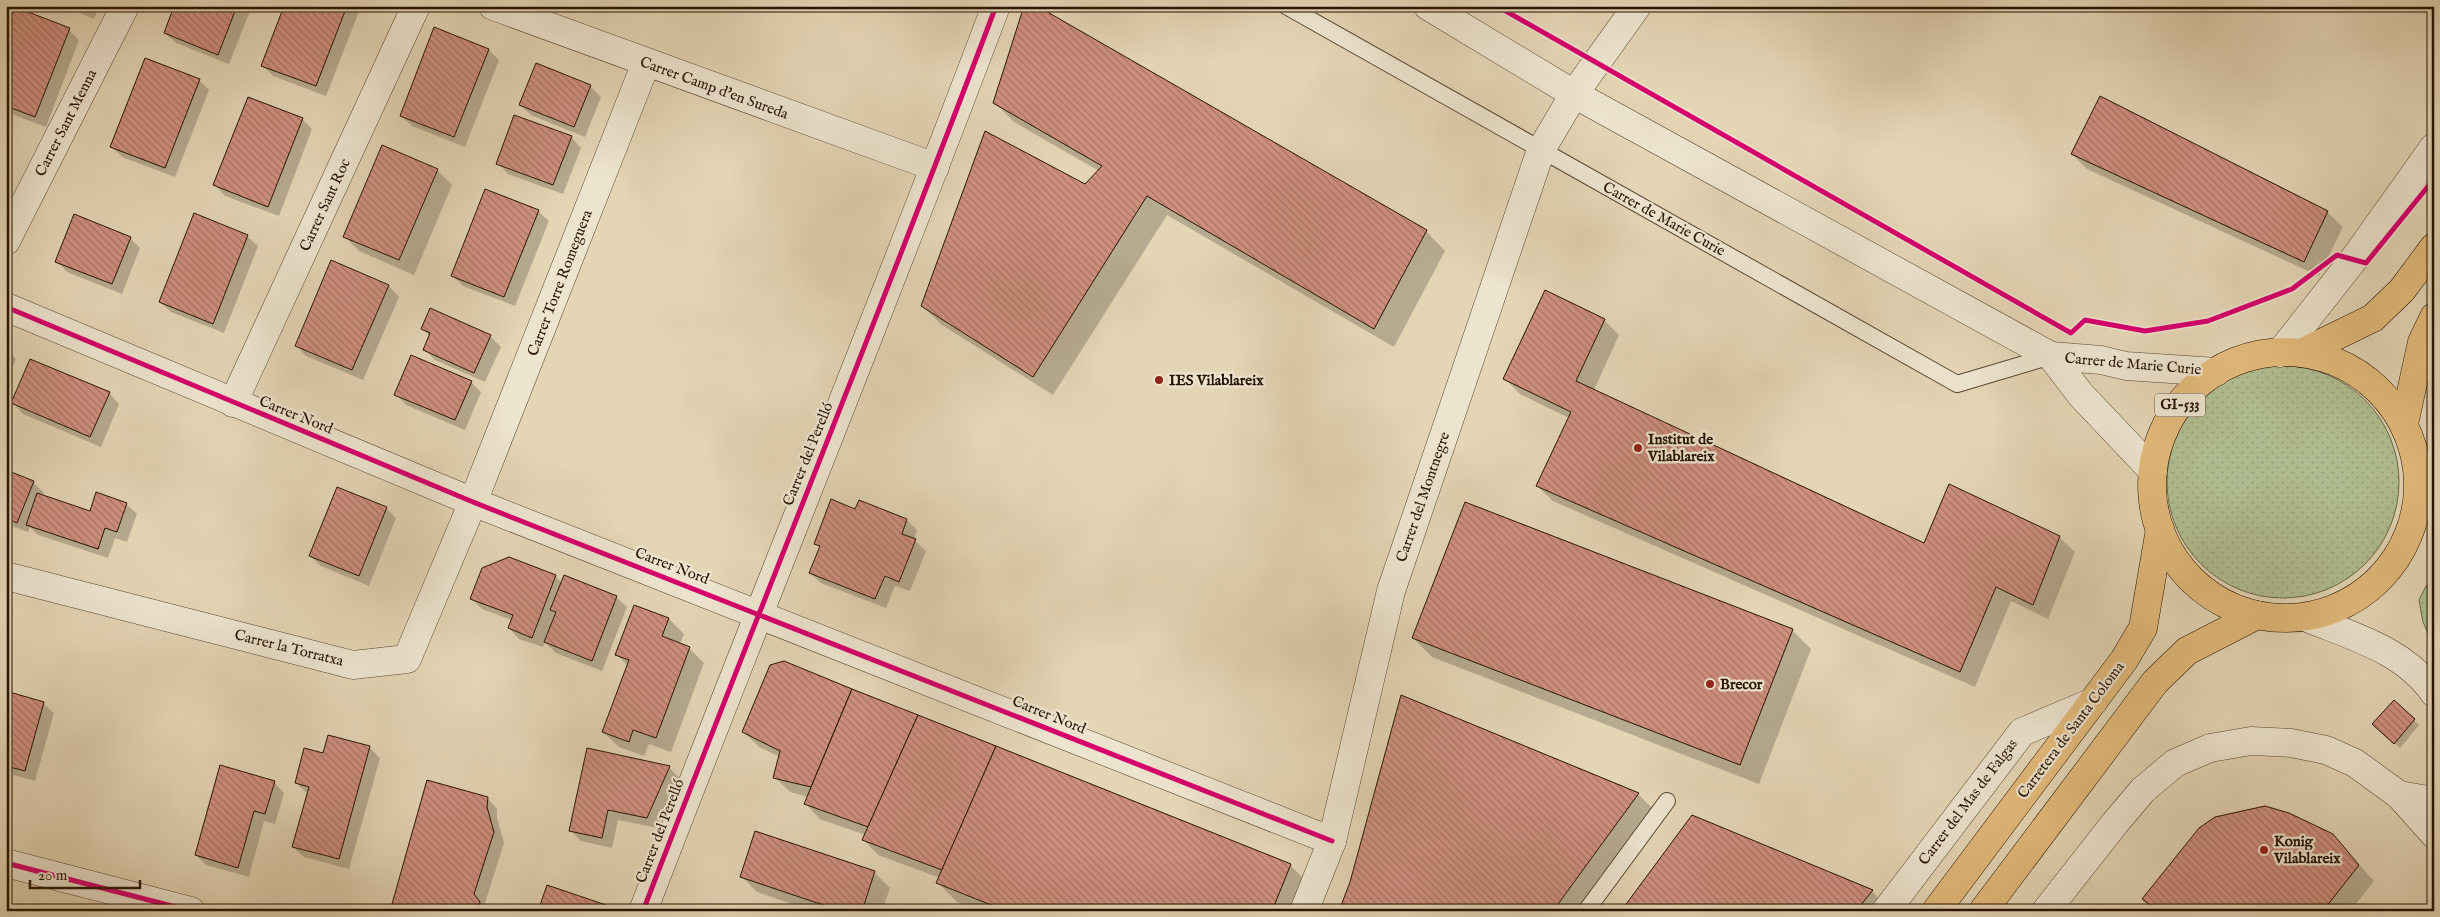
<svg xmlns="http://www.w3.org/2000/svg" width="2440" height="917" font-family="'IM FELL English',serif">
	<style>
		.grass { fill: url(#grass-dots); stroke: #6c684a }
		.shadow { fill: #0003 }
		.building { fill: url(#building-back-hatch); stroke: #271302 }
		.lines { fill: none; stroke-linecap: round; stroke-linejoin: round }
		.service-casing { stroke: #56442f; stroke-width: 18 }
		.minor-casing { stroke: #56442f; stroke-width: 29 }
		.primary-casing { stroke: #271302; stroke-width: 29 }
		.service { stroke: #ede4cf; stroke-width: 16 }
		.minor { stroke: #ede4cf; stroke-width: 28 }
		.primary { stroke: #e2ba7a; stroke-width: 28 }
		.cycleway-casing { stroke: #ede4cf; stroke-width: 8 }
		.cycleway { stroke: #d6006c; stroke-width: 5 }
		.poi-dot { fill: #8f2418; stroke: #ede4cf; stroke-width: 2 }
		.labels { text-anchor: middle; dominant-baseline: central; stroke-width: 4.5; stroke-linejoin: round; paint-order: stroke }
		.shield { fill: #ede4cf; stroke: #625240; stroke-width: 1 }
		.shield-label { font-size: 14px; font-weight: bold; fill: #271302 }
		.street-label { font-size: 15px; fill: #271302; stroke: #ede4cf }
		.poi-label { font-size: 15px; font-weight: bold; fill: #271302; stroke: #ede4cf; text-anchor: start }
	</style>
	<defs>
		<pattern id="grass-dots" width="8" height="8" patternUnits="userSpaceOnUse" patternTransform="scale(1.25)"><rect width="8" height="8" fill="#b0be91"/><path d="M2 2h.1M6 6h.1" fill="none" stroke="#97a27b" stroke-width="1.8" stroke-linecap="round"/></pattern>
		<pattern id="building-back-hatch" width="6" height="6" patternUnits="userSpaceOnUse" patternTransform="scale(1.25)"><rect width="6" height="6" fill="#cf907f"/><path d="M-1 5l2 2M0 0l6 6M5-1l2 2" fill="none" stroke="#a87466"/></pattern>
	</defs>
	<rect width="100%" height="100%" fill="#e4d5b5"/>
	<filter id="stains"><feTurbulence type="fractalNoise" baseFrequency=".004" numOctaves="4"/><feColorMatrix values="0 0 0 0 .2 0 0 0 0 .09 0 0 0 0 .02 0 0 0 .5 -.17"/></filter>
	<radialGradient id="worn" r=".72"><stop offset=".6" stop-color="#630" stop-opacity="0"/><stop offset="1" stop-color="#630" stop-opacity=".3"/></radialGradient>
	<g class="grass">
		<circle cx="2283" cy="482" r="116"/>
		<polygon points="2434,584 2434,647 2423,622 2419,600 2426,586"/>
	</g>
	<g class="shadow">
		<polygon points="63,6 99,6 94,19"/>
		<polygon points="176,6 252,6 229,64 176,43 165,33"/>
		<polygon points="285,6 357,6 360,9 326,96 273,76 262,65"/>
		<polygon points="69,30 79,40 46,127 6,112 6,33"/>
		<polygon points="489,50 499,60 465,147 412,126 401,116"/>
		<polygon points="199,80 209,90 175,177 122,157 112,147"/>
		<polygon points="590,86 601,97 585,137 531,115 520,105"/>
		<polygon points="995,103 1426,231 1445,251 1394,347 1167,215 1053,395 942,325 922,306 1085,185 1099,171 1014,122"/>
		<polygon points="302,119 312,129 279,216 225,196 215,185"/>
		<polygon points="571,137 581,148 563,194 508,174 498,163"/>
		<polygon points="6,145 11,150 6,163"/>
		<polygon points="2072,154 2327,212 2343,227 2319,276 2087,169"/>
		<polygon points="437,170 452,185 414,275 359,251 344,236"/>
		<polygon points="538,211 549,221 515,306 463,286 452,275"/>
		<polygon points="247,236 258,246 224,333 171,312 160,302"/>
		<polygon points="130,238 140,248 122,294 67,272 57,261"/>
		<polygon points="332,262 389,286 399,297 363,380 306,356 296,345"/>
		<polygon points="431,309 490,336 501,347 485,382 435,360 424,349 430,336 422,329"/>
		<polygon points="1604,320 1619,335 1594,390 1925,544 2059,537 2075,552 2048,619 2011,601 1975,687 1553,501 1537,486 1569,418 1520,394 1505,379"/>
		<polygon points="6,349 16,359 6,383"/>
		<polygon points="471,382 481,392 465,430 406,405 396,394"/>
		<polygon points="109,393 119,404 101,447 23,414 13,403"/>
		<polygon points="6,472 33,482 44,493 42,497 90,513 126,504 137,514 127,542 115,538 108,558 38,535 30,527 28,532 6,524"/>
		<polygon points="386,508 396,518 369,586 321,566 310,556"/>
		<polygon points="856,510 907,520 917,530 914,540 926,551 910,591 895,586 886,608 821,583 810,573 820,548 816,544"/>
		<polygon points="555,576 562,583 616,597 627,607 602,671 556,653 545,642 543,647 519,639 509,628 512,620 482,609 471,598"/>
		<polygon points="635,606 669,619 684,634 680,644 689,648 704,663 671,752 649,744 644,756 619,747 603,732 628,666 617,655"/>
		<polygon points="1792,630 1811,649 1759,784 1432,657 1413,638"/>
		<polygon points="784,663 1290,865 1309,884 1299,911 980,911 957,902 938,883 940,878 878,855 863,839 865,835 820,819 805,803 808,797 790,792 775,777 780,757 759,747 744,732"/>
		<polygon points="6,692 43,703 54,713 35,781 6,773"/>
		<polygon points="2394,702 2419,725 2400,748 2379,729"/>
		<polygon points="369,747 380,758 349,869 304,857 293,847 308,794 296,783 324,755"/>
		<polygon points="669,767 679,778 657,828 618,820 612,848 581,841 571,831"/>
		<polygon points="274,782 284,793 275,824 264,821 249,877 206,865 196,855"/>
		<polygon points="1638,794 1657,813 1586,911 1340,911"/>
		<polygon points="487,798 497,809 497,818 504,843 484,906 488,911 392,910"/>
		<polygon points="2332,835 2374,881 2350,911 2155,911 2144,899"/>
		<polygon points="874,872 890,888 882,911 813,911 757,892 742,877"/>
		<polygon points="1872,891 1890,911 1622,911"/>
	</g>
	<g class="building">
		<polygon points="174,6 237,6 218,55 164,33"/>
		<polygon points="284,6 347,6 316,86 261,66"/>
		<polygon points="1024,6 1037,6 1427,230 1374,329 1147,196 1033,377 921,306 985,131 1085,184 1102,166 993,103"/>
		<polygon points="15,7 70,28 35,117 6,106 6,30"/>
		<polygon points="434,27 489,49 454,137 400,116"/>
		<polygon points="145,58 200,79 165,168 110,147"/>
		<polygon points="536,63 591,85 574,127 519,105"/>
		<polygon points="2100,96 2328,211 2304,262 2071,154"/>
		<polygon points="248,97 303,118 268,207 213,185"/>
		<polygon points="514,115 572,136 553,185 496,164"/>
		<polygon points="382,145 438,169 399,260 343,237"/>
		<polygon points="485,189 539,210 504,297 451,276"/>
		<polygon points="194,213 248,235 213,324 159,302"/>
		<polygon points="74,214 131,237 112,284 55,262"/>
		<polygon points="331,260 389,285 352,370 295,346"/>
		<polygon points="1545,290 1605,319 1576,381 1924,543 1949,484 2060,536 2033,605 1996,587 1960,672 1536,486 1571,412 1503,379"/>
		<polygon points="430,308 491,335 474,373 423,350 430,333 421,329"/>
		<polygon points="411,355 472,381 455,420 394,395"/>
		<polygon points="30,359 110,392 90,437 11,403"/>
		<polygon points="6,470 34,481 17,523 6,518"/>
		<polygon points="337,487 387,507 359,576 309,556"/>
		<polygon points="96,492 127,503 117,532 105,528 98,549 26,525 37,493 90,511"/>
		<polygon points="831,499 855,509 859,500 907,519 902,534 916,539 899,582 885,576 875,599 809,573 820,546 814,544"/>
		<polygon points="1465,502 1793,629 1740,765 1412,638"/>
		<polygon points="509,557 556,575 532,638 508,628 513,615 470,599 482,568"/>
		<polygon points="564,575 617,596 592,661 544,642 556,612 550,610"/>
		<polygon points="634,605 669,618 662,636 690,647 656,738 633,730 629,742 602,732 629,660 615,655"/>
		<polygon points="784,661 852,689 811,787 773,778 780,751 742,732 770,665"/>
		<polygon points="852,689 918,715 868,827 804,804"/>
		<polygon points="6,691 44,702 25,771 6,766"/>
		<polygon points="1401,695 1639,793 1553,911 1339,911 1350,882"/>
		<polygon points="2394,700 2415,719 2394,744 2372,724"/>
		<polygon points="918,715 996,746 942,870 862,840"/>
		<polygon points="328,735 370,746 339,859 292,847 309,787 295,783 304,748 323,753"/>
		<polygon points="996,746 1291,864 1272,911 1006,911 936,883"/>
		<polygon points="587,748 670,766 647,818 608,810 602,838 569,831"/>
		<polygon points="220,765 275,781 265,814 254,811 238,868 195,855"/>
		<polygon points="427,780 488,797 487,807 494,832 474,894 480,902 478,911 390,911"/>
		<polygon points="2265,806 2289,813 2333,834 2359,865 2323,911 2158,911 2142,899 2199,828 2215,817"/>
		<polygon points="1692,815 1873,890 1856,911 1621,911"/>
		<polygon points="755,831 875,871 863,908 871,911 841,911 740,877"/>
		<polygon points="547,885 609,906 608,911 538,911"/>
	</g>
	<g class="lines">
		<g class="service-casing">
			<g id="service">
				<polyline points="1286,6 1957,384 2051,356"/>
				<polyline points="1586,911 1667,801"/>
			</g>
		</g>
		<g class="minor-casing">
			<g id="minor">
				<polyline points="493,6 935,167"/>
				<polyline points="1428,6 1574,94 2051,356 2081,395 2153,471"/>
				<polyline points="6,241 125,6"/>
				<polyline points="6,307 473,502 1332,841"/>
				<polyline points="2280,353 2354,259 2434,147"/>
				<polyline points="2051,356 2101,360 2126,366 2216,372"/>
				<polyline points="233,403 416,6"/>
				<polyline points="2419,487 2434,504"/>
				<polyline points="6,576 353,665 407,659 473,502 646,63"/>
				<path d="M 2305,617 C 2351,636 2405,650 2434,693"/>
				<polyline points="2399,795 2434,801"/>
				<polyline points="6,863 191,911"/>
				<path d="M 643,911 C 759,609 882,309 996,6"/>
				<polyline points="1304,911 1332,841 1391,591 1541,150 1574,94 1637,6"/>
				<polyline points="1886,911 2022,732 2093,702"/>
				<polyline points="2046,911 2115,823 2143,790 2175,763 2210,748 2251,741 2291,743 2326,750 2355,763 2399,795 2434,834"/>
			</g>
		</g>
		<g class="primary-casing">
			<g id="primary">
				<circle cx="2285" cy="485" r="133"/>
				<polyline points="2301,353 2373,318 2402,290 2434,247"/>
				<polyline points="2404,424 2422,342 2434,317"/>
				<polyline points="1936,911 2124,660 2143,628 2160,529"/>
				<polyline points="1983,911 2155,682 2187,651 2257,615"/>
			</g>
		</g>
		<use href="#service" class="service"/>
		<use href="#minor" class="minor"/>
		<use href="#primary" class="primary"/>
		<g class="cycleway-casing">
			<g id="cycleway">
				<polyline points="1497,6 2071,333 2085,320 2145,331 2208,321 2292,289 2337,255 2366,263 2434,179"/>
				<polyline points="6,307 473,502 1332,841"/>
				<polyline points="6,863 191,911"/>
				<path d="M 643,911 C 759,609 882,309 996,6"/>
			</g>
		</g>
		<use href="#cycleway" class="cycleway"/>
	</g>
	<g class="poi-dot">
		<circle cx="1159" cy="380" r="5"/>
		<circle cx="1638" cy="448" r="5"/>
		<circle cx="1710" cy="684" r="5"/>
		<circle cx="2264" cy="850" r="5"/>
	</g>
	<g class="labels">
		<rect class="shield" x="2155" y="393.5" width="50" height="23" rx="4"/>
		<g class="shield-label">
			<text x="2180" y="405">GI-533</text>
		</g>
		<g class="street-label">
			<text transform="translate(714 88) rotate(20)">Carrer Camp d'en Sureda</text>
			<text transform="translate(66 123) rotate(-63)">Carrer Sant Menna</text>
			<text transform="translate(325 205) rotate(-65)">Carrer Sant Roc</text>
			<text transform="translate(1664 219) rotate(29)">Carrer de Marie Curie</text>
			<text transform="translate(560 283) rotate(-69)">Carrer Torre Romeguera</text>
			<text transform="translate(2133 364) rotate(5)">Carrer de Marie Curie</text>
			<text transform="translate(296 415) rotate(22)">Carrer Nord</text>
			<text transform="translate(808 454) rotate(-68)">Carrer del Perelló</text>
			<text transform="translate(1423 497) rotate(-71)">Carrer del Montnegre</text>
			<text transform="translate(672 566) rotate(21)">Carrer Nord</text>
			<text transform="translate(289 648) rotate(14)">Carrer la Torratxa</text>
			<text transform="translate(1049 715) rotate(22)">Carrer Nord</text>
			<text transform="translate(2071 730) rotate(-53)">Carretera de Santa Coloma</text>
			<text transform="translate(1968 802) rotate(-53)">Carrer del Mas de Falgas</text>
			<text transform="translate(660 831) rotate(-69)">Carrer del Perelló</text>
		</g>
		<g class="poi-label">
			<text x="1169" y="380">IES Vilablareix</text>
			<text x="1648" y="439">Institut de<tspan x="1648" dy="17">Vilablareix</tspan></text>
			<text x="1720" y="684">Brecor</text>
			<text x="2274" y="841">Konig<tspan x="2274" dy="17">Vilablareix</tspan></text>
		</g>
	</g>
	<rect width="2440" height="917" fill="none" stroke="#e4d5b5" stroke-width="25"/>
	<rect x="8" y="8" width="2425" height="902" fill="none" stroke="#271302" stroke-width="2.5"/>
	<rect x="12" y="12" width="2415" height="892" fill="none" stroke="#271302"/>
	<path d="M30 880v8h110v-8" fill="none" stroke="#271302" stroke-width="2.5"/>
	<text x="38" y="880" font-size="15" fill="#271302" stroke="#ede4cf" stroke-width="4" paint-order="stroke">20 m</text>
	<rect width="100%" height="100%" filter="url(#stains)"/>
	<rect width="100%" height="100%" fill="url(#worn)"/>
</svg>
